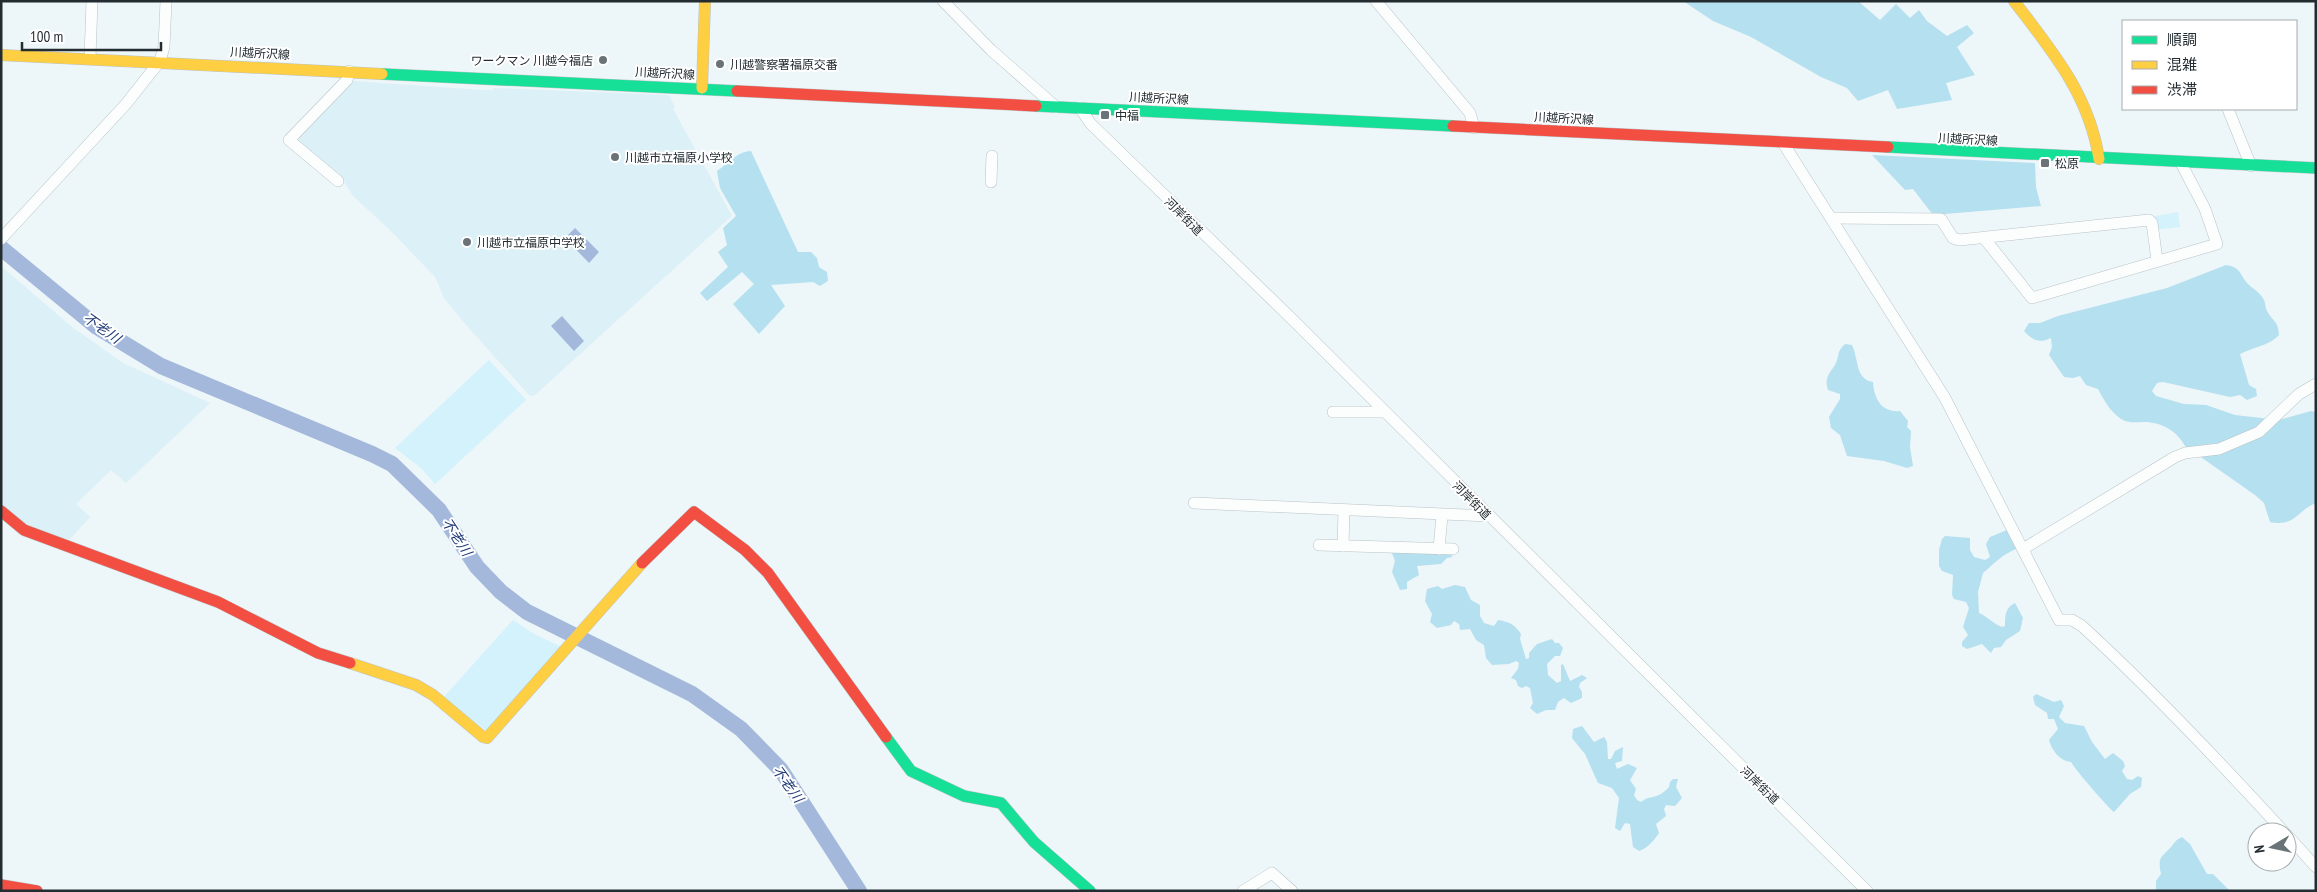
<svg xmlns="http://www.w3.org/2000/svg" width="2317" height="892" font-family="'PT Sans Narrow','Noto Sans JP',sans-serif">
	<style>
		.built { fill: #dcf0f7 }
		.green { fill: #d3f2fc }
		.forest { fill: #b5e0ef }
		.water { fill: #a4b8db }
		.lines { fill: none; stroke-linecap: round; stroke-linejoin: round }
		.river { stroke: #a4b8db; stroke-width: 16 }
		.street-casing { stroke: #bac3c6; stroke-width: 12 }
		.fast-casing { stroke: #bac3c6; stroke-width: 12 }
		.slow-casing { stroke: #bac3c6; stroke-width: 12 }
		.jam-casing { stroke: #bac3c6; stroke-width: 12 }
		.street { stroke: #fcfefe; stroke-width: 11 }
		.fast { stroke: #16e098; stroke-width: 11 }
		.slow { stroke: #ffcf43; stroke-width: 11 }
		.jam { stroke: #f24e42; stroke-width: 11 }
		.poi-dot { fill: #6a7377; stroke: #fff; stroke-width: 2 }
		.labels { text-anchor: middle; dominant-baseline: central; stroke-width: 4; stroke-linejoin: round; paint-order: stroke }
		.street-label { font-size: 12px; fill: #232d31; stroke: #fff }
		.poi-label { font-size: 12px; fill: #232d31; stroke: #fff; text-anchor: start }
		.water-label { font-size: 14px; font-style: italic; fill: #203b77; stroke: #fff }
	</style>
	<rect width="100%" height="100%" fill="#edf6f9"/>
	<g class="built">
		<polygon points="352,81 483,90 493,90 493,88 669,95 675,107 673,109 732,216 535,395 530,396 466,325 444,298 435,277 391,231 353,196 341,177 296,141"/>
		<polygon points="1,266 72,327 123,363 210,403 126,483 111,470 76,504 90,517 68,541 27,526 1,506"/>
	</g>
	<g class="green">
		<polygon points="2178,212 2180,227 2154,230 2151,217"/>
		<polygon points="489,360 526,400 435,484 422,469 395,448"/>
		<polygon points="513,620 534,634 562,647 488,732 443,698"/>
	</g>
	<g class="forest">
		<polygon points="1683,1 1858,1 1880,20 1896,4 1910,18 1919,10 1927,21 1947,36 1967,25 1974,33 1957,47 1975,75 1946,83 1952,100 1897,109 1888,90 1858,101 1847,88 1821,77 1751,37 1713,21"/>
		<path d="M 751,151 L 798,252 L 811,252 L 817,258 L 819,267 L 827,272 L 828,281 L 820,286 L 813,282 L 771,285 L 785,306 L 759,334 L 733,304 L 754,284 L 742,272 L 707,301 L 700,293 L 728,267 L 718,252 L 727,245 L 723,228 L 736,216 L 720,188 L 717,171 C 729,163 736,152 751,151 Z"/>
		<polygon points="1872,155 2035,163 2036,187 2041,206 1933,215 1913,189 1905,190"/>
		<path d="M 2226,265 C 2241,267 2239,274 2248,284 C 2254,290 2260,292 2264,300 C 2266,304 2265,308 2267,311 C 2273,322 2278,320 2279,335 C 2269,346 2253,347 2240,354 L 2249,385 L 2256,389 L 2257,396 L 2247,400 L 2240,395 L 2230,397 L 2163,382 L 2157,383 L 2152,391 L 2156,396 L 2184,404 L 2206,405 L 2235,415 L 2279,420 L 2311,411 L 2316,412 L 2316,503 C 2296,511 2296,527 2270,522 L 2264,503 L 2255,495 L 2185,446 C 2177,431 2162,422 2144,422 C 2137,422 2132,423 2125,421 C 2113,416 2104,401 2098,389 L 2086,385 L 2080,376 L 2073,378 L 2064,377 L 2049,355 L 2052,347 L 2051,338 C 2038,344 2033,340 2024,331 L 2029,323 L 2040,323 L 2058,316 L 2167,288 Z"/>
		<path d="M 1845,344 L 1852,345 C 1859,360 1855,379 1873,382 C 1874,399 1882,413 1900,411 L 1908,421 L 1907,427 L 1911,431 L 1910,447 L 1913,466 L 1907,468 L 1884,461 L 1847,456 L 1840,435 L 1831,428 L 1829,417 L 1840,399 L 1840,394 L 1828,390 C 1824,378 1829,374 1835,365 C 1840,356 1836,352 1845,344 Z"/>
		<path d="M 2007,530 L 2016,549 C 2000,556 1995,563 1983,573 L 1978,592 L 1979,613 C 1988,617 1992,623 2002,627 L 2005,626 C 2005,616 2005,608 2015,603 L 2023,618 L 2020,631 L 2006,640 L 2001,647 L 1994,648 L 1991,653 L 1982,644 L 1967,649 L 1962,646 L 1962,642 L 1968,635 L 1963,627 L 1969,608 L 1966,602 L 1954,599 L 1952,595 L 1953,575 L 1942,571 L 1939,566 L 1939,550 L 1942,539 L 1945,536 L 1970,538 L 1970,550 L 1974,557 L 1985,560 L 1990,557 L 1986,544 L 1990,537 Z"/>
		<polygon points="1393,549 1453,552 1452,557 1447,558 1441,564 1417,566 1419,575 1407,582 1407,589 1400,590 1392,572 1395,561 1392,553"/>
		<path d="M 1455,585 L 1465,587 L 1471,600 L 1480,605 L 1480,616 L 1484,623 L 1494,626 L 1498,620 C 1510,622 1514,624 1521,634 L 1520,639 L 1526,659 L 1529,658 L 1529,653 L 1537,644 L 1552,639 L 1555,643 L 1559,643 L 1563,648 L 1560,656 L 1555,656 L 1547,664 L 1548,675 L 1557,683 L 1561,681 L 1561,665 L 1563,664 L 1570,681 L 1582,675 L 1587,678 L 1580,683 L 1579,687 L 1582,692 L 1582,698 L 1571,703 L 1564,698 L 1558,702 L 1555,710 L 1546,710 L 1537,714 L 1530,708 L 1533,703 L 1530,688 L 1526,686 L 1522,688 L 1518,686 L 1516,680 L 1511,678 L 1518,669 L 1519,663 L 1516,661 L 1509,664 L 1492,665 L 1486,658 L 1484,645 L 1476,640 L 1470,629 L 1460,630 L 1459,624 L 1454,621 L 1451,625 L 1437,628 L 1430,622 L 1432,614 L 1425,601 L 1427,589 L 1438,586 L 1442,589 Z"/>
		<path d="M 2036,694 L 2054,702 L 2061,700 L 2064,706 L 2059,717 L 2065,723 L 2084,726 L 2092,742 L 2105,759 L 2113,753 L 2123,761 L 2125,766 L 2122,771 L 2127,779 L 2132,780 L 2138,776 L 2142,778 L 2141,787 L 2130,794 L 2114,812 C 2110,810 2073,767 2071,762 C 2060,761 2052,751 2049,740 L 2058,729 L 2054,719 L 2048,719 L 2047,713 L 2035,705 L 2033,697 Z"/>
		<path d="M 1582,726 L 1594,742 L 1604,737 L 1607,742 L 1608,759 L 1611,759 L 1615,751 L 1623,747 L 1622,761 L 1615,763 L 1617,769 L 1628,764 L 1637,768 L 1630,780 L 1636,789 L 1634,795 L 1637,800 L 1641,802 C 1651,794 1656,801 1669,787 L 1670,782 L 1673,779 L 1678,779 L 1676,787 L 1682,798 L 1675,806 L 1666,805 L 1664,809 L 1666,816 L 1656,824 L 1659,833 C 1653,841 1649,847 1639,851 L 1633,847 L 1630,824 L 1625,823 L 1620,831 L 1615,828 L 1619,798 L 1612,788 L 1598,783 L 1585,754 L 1572,738 L 1573,729 Z"/>
		<path d="M 2182,837 L 2190,844 L 2207,874 L 2213,874 L 2230,891 L 2156,891 L 2156,881 L 2161,874 C 2158,857 2160,859 2170,848 C 2175,843 2175,840 2182,837 Z"/>
	</g>
	<g class="water">
		<polygon points="575,228 599,252 589,263 565,238"/>
		<polygon points="562,316 584,341 574,351 551,326"/>
	</g>
	<g class="lines">
		<polyline class="river" points="1,248 97,327 161,366 372,454 392,464 439,510 477,567 501,592 527,612 692,694 741,729 781,770 859,891"/>
		<g class="street-casing">
			<g id="street">
				<polyline points="943,1 991,50 1056,107"/>
				<polyline points="1376,1 1470,113 1474,128"/>
				<polyline points="90,58 92,1"/>
				<polyline points="1080,108 1090,123 1294,321 1867,891"/>
				<polyline points="2228,109 2251,166"/>
				<path d="M 1783,143 L 1945,398 L 2059,620 L 2072,620 L 2082,626 C 2153,691 2219,761 2284,832"/>
				<polyline points="338,181 289,140 347,80 349,71"/>
				<polyline points="991,182 992,156"/>
				<polyline points="1831,218 1941,219 1953,238 1959,240 2149,220 2152,223 2157,260"/>
				<polyline points="1984,238 2032,298 2217,244 2205,209 2181,163"/>
				<polyline points="1,239 126,104 160,61 164,47 166,1"/>
				<polyline points="1333,412 1384,412"/>
				<polyline points="1194,503 1488,516"/>
				<polyline points="1319,545 1453,549"/>
				<polyline points="1343,546 1344,510"/>
				<polyline points="1439,549 1442,515"/>
				<polyline points="2023,549 2175,457 2185,453 2219,449 2259,432 2299,394 2316,384"/>
				<polyline points="2287,835 2316,867"/>
				<polyline points="1243,891 1272,873 1292,891"/>
			</g>
		</g>
		<g class="fast-casing">
			<g id="fast">
				<polyline points="382,74 737,91"/>
				<polyline points="1036,106 1453,126"/>
				<polyline points="1888,147 2316,168"/>
				<polyline points="886,737 911,771 964,796 1001,803 1034,842 1090,891"/>
			</g>
		</g>
		<g class="slow-casing">
			<g id="slow">
				<path d="M 2014,1 C 2052,51 2089,94 2099,159"/>
				<polyline points="1,55 382,74"/>
				<polyline points="702,88 705,1"/>
				<polyline points="350,663 416,685 433,695 483,737 487,738 642,563"/>
			</g>
		</g>
		<g class="jam-casing">
			<g id="jam">
				<polyline points="737,91 1036,106"/>
				<polyline points="1453,126 1888,147"/>
				<polyline points="1,511 24,530 218,602 318,653 350,663"/>
				<polyline points="642,563 694,512 745,550 768,573 886,737"/>
				<polyline points="1,885 37,891"/>
			</g>
		</g>
		<use href="#street" class="street"/>
		<use href="#fast" class="fast"/>
		<use href="#slow" class="slow"/>
		<use href="#jam" class="jam"/>
	</g>
	<g class="poi-dot">
		<circle cx="603" cy="60" r="5"/>
		<circle cx="720" cy="64" r="5"/>
		<rect x="1100" y="110" width="10" height="10" rx="2.5"/>
		<circle cx="615" cy="157" r="5"/>
		<rect x="2040" y="158" width="10" height="10" rx="2.5"/>
		<circle cx="467" cy="242" r="5"/>
	</g>
	<g class="labels">
		<g class="street-label">
			<text transform="translate(260 53) rotate(3)">川越所沢線</text>
			<text transform="translate(665 73) rotate(3)">川越所沢線</text>
			<text transform="translate(1159 98) rotate(3)">川越所沢線</text>
			<text transform="translate(1564 118) rotate(3)">川越所沢線</text>
			<text transform="translate(1968 139) rotate(3)">川越所沢線</text>
			<text transform="translate(1184 216) rotate(45)">河岸街道</text>
			<text transform="translate(1472 500) rotate(45)">河岸街道</text>
			<text transform="translate(1760 785) rotate(44)">河岸街道</text>
		</g>
		<g class="poi-label">
			<text x="593" y="60" text-anchor="end">ワークマン 川越今福店</text>
			<text x="730" y="64">川越警察署福原交番</text>
			<text x="1115" y="115">中福</text>
			<text x="625" y="157">川越市立福原小学校</text>
			<text x="2055" y="163">松原</text>
			<text x="477" y="242">川越市立福原中学校</text>
		</g>
		<g class="water-label">
			<text transform="translate(102 328) rotate(35)">不老川</text>
			<text transform="translate(457 537) rotate(57)">不老川</text>
			<text transform="translate(788 784) rotate(54)">不老川</text>
		</g>
	</g>
	<rect width="2317" height="892" fill="none" stroke="#232d31" stroke-width="5"/>
	<rect x="2122" y="20" width="175" height="90" fill="#ffffff" stroke="#a7abad"/>
	<rect x="2132" y="36" width="25" height="8" fill="#16e098" stroke="#a7abad"/>
	<text x="2167" y="45" font-size="15" fill="#232d31">順調</text>
	<rect x="2132" y="61" width="25" height="8" fill="#ffcf43" stroke="#a7abad"/>
	<text x="2167" y="70" font-size="15" fill="#232d31">混雑</text>
	<rect x="2132" y="86" width="25" height="8" fill="#f24e42" stroke="#a7abad"/>
	<text x="2167" y="95" font-size="15" fill="#232d31">渋滞</text>
	<g transform="translate(2272 847) rotate(261)"><circle r="24" fill="#ffffff" stroke="#a7abad"/>
	<path d="M0-4L9 19L0 12L-9 19Z" fill="#6a7377"/>
	<text y="-8" font-size="14" font-weight="bold" text-anchor="middle" fill="#232d31">N</text>
	</g>
	<path d="M22 42v8h139v-8" fill="none" stroke="#232d31" stroke-width="2.5"/>
	<text x="30" y="42" font-size="15" fill="#232d31" stroke="#ffffff" stroke-width="4" paint-order="stroke">100 m</text>
</svg>
